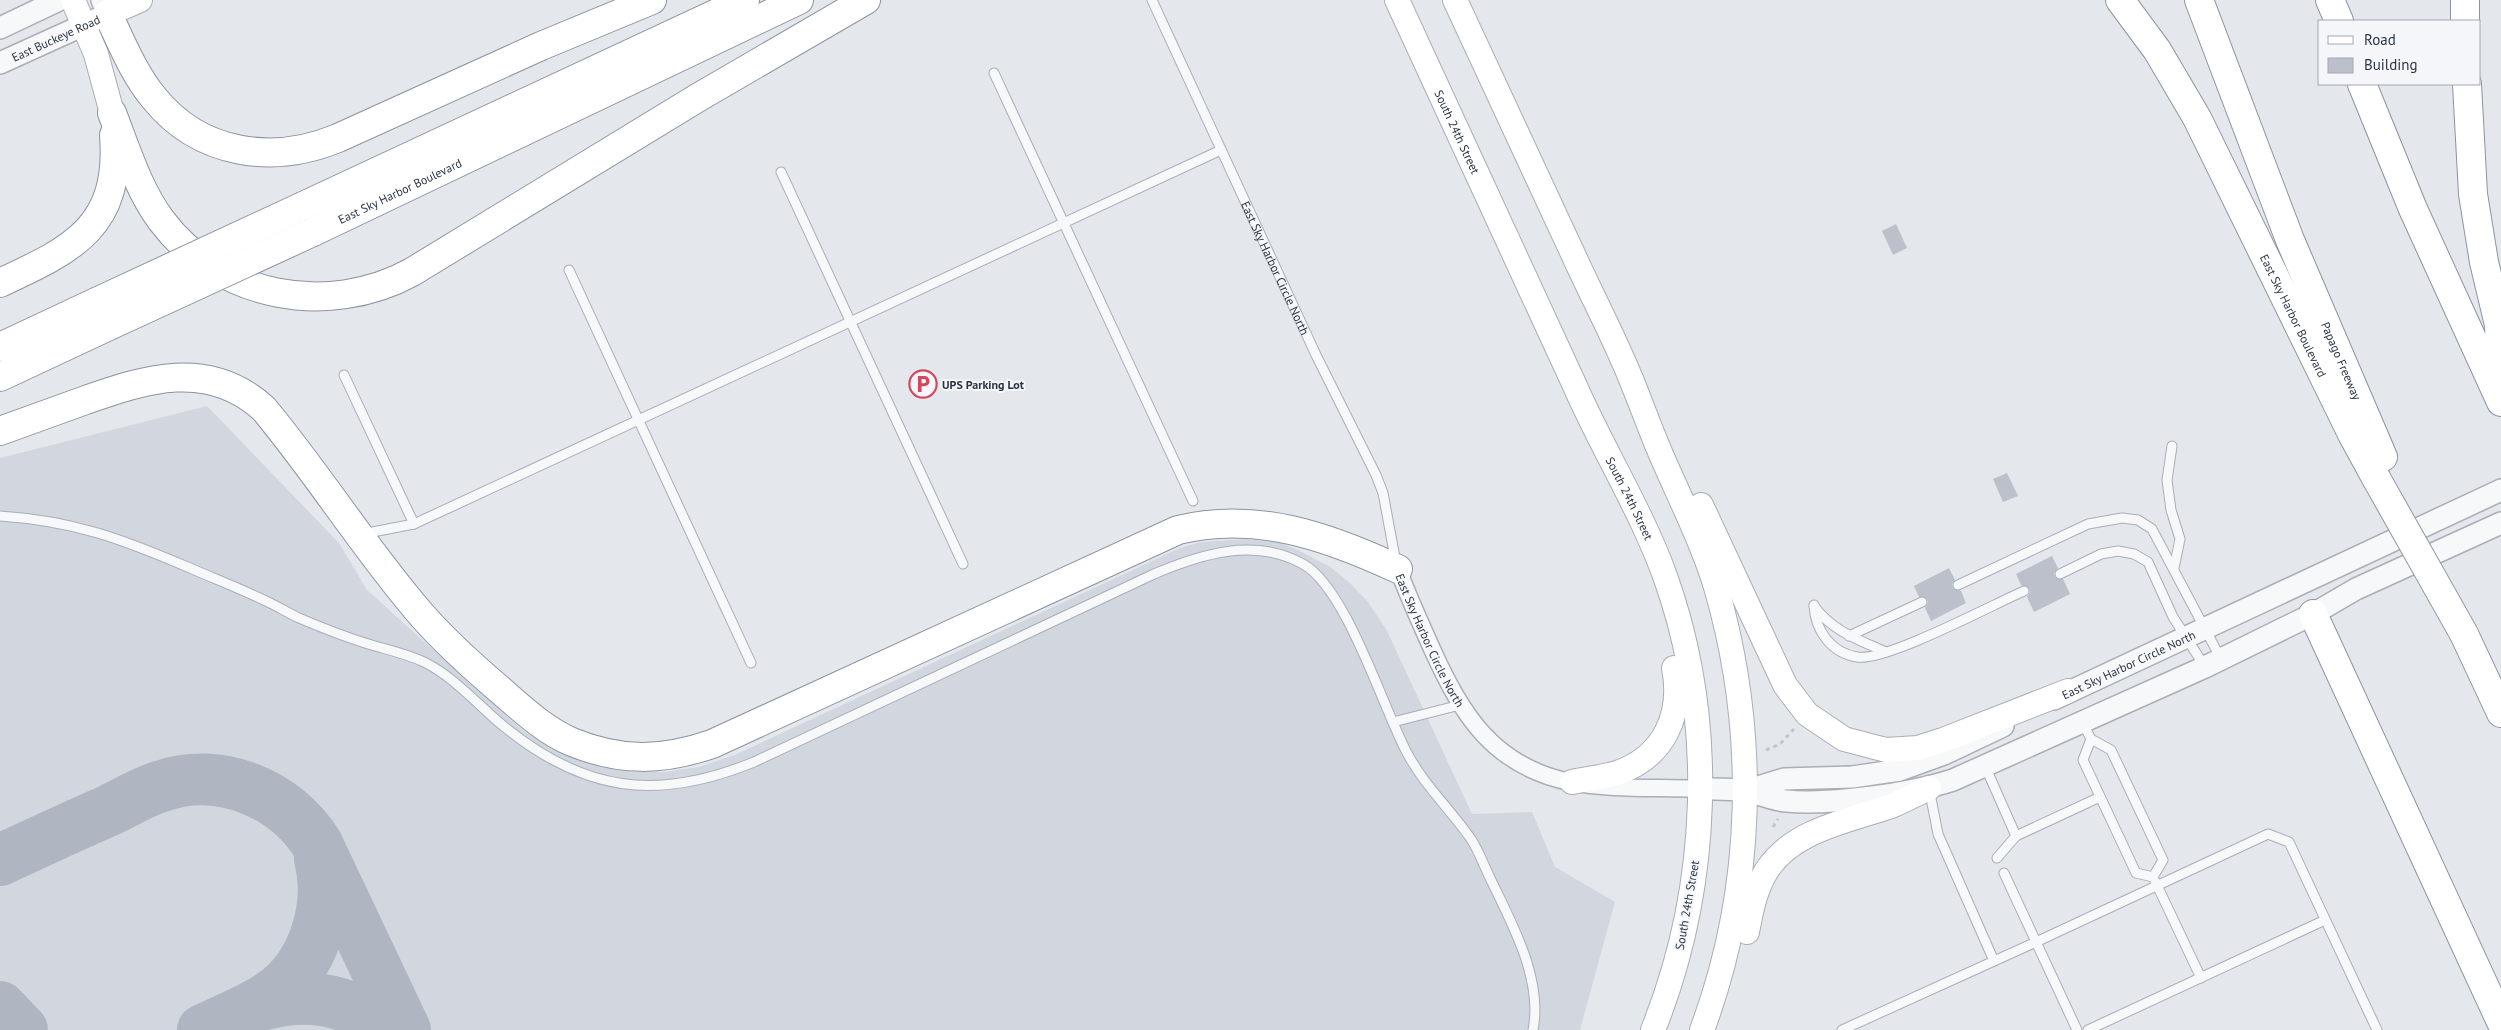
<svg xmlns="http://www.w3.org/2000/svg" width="2501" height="1030" font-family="'PT Sans',sans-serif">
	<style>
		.built { fill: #d2d6de }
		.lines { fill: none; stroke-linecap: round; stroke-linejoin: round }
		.taxiway { stroke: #b0b6c1; stroke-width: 52 }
		.building { fill: #bbc0ca }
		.service-casing { stroke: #a9aeb7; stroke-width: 11 }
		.minor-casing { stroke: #a9aeb7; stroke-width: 19 }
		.tertiary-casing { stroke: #a9aeb7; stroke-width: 24 }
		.secondary-casing { stroke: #a9aeb7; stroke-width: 26 }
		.motorway-casing { stroke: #8b94a3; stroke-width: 30 }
		.path { stroke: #c2c5cb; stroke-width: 3; stroke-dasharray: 4 4; stroke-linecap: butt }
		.service { stroke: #f7f8fa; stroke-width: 9 }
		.minor { stroke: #f7f8fa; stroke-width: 16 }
		.tertiary { stroke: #f7f8fa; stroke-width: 21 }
		.secondary { stroke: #fff; stroke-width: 24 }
		.motorway { stroke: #fff; stroke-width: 28 }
		.motorway-bridge-casing { stroke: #8b94a3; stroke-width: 30; stroke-linecap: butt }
		.motorway-bridge { stroke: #fff; stroke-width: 28 }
		.labels { text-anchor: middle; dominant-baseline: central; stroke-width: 4; stroke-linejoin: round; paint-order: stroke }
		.street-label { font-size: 12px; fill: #2b3445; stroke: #f4f6f9 }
		.poi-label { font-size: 12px; font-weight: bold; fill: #2b3445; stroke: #f4f6f9; text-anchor: start }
	</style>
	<rect width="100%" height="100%" fill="#e4e7ec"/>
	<polygon class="built" points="207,406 339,543 367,590 523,731 554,750 576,759 630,772 665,772 699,767 737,754 1180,548 1201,542 1247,539 1280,543 1298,550 1330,567 1349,582 1368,602 1387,631 1472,814 1532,812 1555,867 1615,902 1580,1030 0,1030 0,458"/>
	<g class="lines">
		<g class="taxiway">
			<path d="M 0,860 C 37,843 73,826 110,810 C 127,802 144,791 162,786 C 220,766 286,794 317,844 L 405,1030"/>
			<polyline points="0,1007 22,1030"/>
			<path d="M 251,1008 C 304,991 345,997 391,1030"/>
			<path d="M 203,1030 C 226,1019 250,1010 271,996 C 314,968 332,906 320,859"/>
		</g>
	</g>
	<g class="building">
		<polygon points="1896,224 1907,248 1893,255 1882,231"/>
		<polygon points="2007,473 2018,496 2003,502 1993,479"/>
		<polygon points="2052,556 2058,568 2054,573 2055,577 2063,579 2070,594 2034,612 2027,597 2030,592 2029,588 2021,585 2016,574"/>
		<polygon points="1949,568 1955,580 1952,584 1953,588 1961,591 1966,603 1931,621 1925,608 1928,603 1927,599 1919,597 1914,586"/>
	</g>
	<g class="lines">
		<g class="service-casing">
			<g id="service">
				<path id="s1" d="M 1152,0 L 1316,355 L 1376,475 L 1383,493 L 1396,563"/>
				<polyline points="994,73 1193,501"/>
				<polyline points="781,172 963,564"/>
				<polyline points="569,270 751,663"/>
				<polyline points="344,375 414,524"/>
				<polyline points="2172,446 2167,480 2171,510 2180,539 2174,568"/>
				<path d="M 0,516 C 75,521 122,539 190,568 C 215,579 241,589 266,601 C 277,606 288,613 299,618 C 320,627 343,636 365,643 C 384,649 405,653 424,662 C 454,677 476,703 501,724 C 583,792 656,802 754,762 L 1154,574 C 1201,554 1255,537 1303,564 C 1346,588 1382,705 1406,751 C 1423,784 1450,809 1471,839 C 1479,851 1484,866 1491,880 C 1512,924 1543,979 1533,1030"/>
				<polyline points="362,534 414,524 1221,150"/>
				<polyline points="2060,574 2101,554 2118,551 2134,554 2148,562 2173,617 2205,667"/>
				<polyline points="1958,585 2088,524 2122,518 2138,520 2152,529 2221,659"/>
				<path d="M 1814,605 C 1815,630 1831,653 1857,657 C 1885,662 1992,605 2024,591"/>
				<path d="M 1814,606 C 1832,631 1859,640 1886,652"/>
				<polyline points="1849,636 1922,602"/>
				<polyline points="1393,722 1460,705"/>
				<polyline points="2082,722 2091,739 2111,750 2163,860 2153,877"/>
				<polyline points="2091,739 2083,760 2090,775 2136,873 2153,877"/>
				<polyline points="1985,766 2016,836"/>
				<polyline points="1929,788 1938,834 1994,961"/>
				<polyline points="1997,858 2016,836 2100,797"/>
				<polyline points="2004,873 2077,1030"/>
				<polyline points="2155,881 2201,978"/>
				<polyline points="1842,1030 2036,942 2268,834 2289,842 2377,1030"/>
				<polyline points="2088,1030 2325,920"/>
			</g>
		</g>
		<g class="minor-casing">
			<g id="minor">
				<path id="s2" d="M 1398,569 C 1408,596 1420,622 1432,649 C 1462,715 1493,766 1570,782 C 1612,790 1657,787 1699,789"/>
			</g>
		</g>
		<g class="tertiary-casing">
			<g id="tertiary">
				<polyline points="0,28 59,0"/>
				<path id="s3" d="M 0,63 L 108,14 L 102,0"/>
				<path id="s4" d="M 2054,699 L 2501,490"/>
				<path d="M 1699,789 C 1714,789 1730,788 1745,791 C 1759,793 1772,800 1786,801 C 1831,805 1910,794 1953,780 L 2205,667 L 2313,614 L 2356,589 L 2501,523"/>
				<polyline points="1745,791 1784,779 1852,777 1900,770 1944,754 2003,726"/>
			</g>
		</g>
		<g class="secondary-casing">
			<g id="secondary">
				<polyline points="73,0 96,54 112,113"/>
				<path id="s5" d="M 1397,0 C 1456,129 1516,257 1575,386 C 1603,450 1641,510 1665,576 C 1717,721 1710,888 1653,1030"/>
				<path d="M 1455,0 C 1494,85 1534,169 1573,254 C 1592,296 1614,337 1631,379 C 1640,401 1648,423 1657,445 C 1677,493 1701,538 1716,587 C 1758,732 1755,888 1702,1030"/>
				<polyline points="108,14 140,0"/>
				<polyline points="1701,505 1785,685 1807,714 1844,739 1886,750 1918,748 1943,740 2068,691"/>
				<path d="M 1572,782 C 1586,779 1603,777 1617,773 C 1664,757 1683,715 1674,668"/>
				<path d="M 1747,932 C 1751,911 1755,889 1767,870 C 1793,830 1848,821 1891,806 C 1904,801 1916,794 1929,788"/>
			</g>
		</g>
		<g class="motorway-casing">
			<g id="motorway">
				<path id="s6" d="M 2120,0 L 2157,50 L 2197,118 L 2352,434 L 2376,478"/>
				<path id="s7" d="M 2199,0 L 2290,240 L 2383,457"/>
				<polyline points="2330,0 2339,21"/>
				<polyline points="2465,0 2465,21"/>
				<path d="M 108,14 C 121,42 134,74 154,98 C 200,155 273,165 338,138 L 541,46 L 652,0"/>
				<polyline points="2362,84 2413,209 2501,402"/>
				<polyline points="2467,84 2473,194 2484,262 2499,325 2501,380"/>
				<path d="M 112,113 C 126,149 138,189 161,220 C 219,298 328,318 412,272 L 699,97 L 866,0"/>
				<polyline points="303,206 745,0"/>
				<path id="s8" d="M 313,232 L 799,0"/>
				<path d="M 0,283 C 73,249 121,227 114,135"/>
				<polyline points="0,347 96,302"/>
				<polyline points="0,377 109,326"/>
				<path d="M 0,431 C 28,421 56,411 83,401 C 145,379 209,358 264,409 C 319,475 364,548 420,613 C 444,641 471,665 499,689 C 522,709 544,730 572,742 C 621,762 663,761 712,744 L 1178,530 C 1256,511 1327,536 1398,569"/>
				<polyline points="2313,614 2501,1022"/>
				<polyline points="2464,634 2501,713"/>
			</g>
		</g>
		<g class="path">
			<polyline points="1766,750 1780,744 1794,729"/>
			<polyline points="1773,827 1778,819"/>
		</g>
		<use href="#service" class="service"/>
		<use href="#minor" class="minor"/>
		<use href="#tertiary" class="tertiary"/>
		<use href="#secondary" class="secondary"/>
		<use href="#motorway" class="motorway"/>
		<g class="motorway-bridge-casing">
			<g id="motorway-bridge">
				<polyline points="96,302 303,206"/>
				<polyline points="109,326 313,232"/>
				<polyline points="2376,478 2464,634"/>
			</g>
		</g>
		<use href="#motorway-bridge" class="motorway-bridge"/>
	</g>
	<defs>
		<g id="parking-ring" transform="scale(1.4375)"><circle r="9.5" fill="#f4f6f9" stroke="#d1495b" stroke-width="1.5"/><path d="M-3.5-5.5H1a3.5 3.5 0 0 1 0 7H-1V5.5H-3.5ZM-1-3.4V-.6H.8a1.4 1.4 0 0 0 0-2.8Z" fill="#d1495b"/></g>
	</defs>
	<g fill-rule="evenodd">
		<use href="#parking-ring" x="923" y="384"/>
	</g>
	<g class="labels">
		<g class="street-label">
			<text stroke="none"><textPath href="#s3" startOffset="61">East Buckeye Road</textPath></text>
			<text stroke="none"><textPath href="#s5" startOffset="145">South 24th Street</textPath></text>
			<text stroke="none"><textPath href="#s8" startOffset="96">East Sky Harbor Boulevard</textPath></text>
			<text stroke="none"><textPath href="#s1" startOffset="295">East Sky Harbor Circle North</textPath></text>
			<text stroke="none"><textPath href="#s6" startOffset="361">East Sky Harbor Boulevard</textPath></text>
			<text stroke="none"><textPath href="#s7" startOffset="388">Papago Freeway</textPath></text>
			<text stroke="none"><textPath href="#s5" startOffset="550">South 24th Street</textPath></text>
			<text stroke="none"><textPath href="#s2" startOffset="78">East Sky Harbor Circle North</textPath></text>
			<text stroke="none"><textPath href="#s4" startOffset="82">East Sky Harbor Circle North</textPath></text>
			<text transform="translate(1687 905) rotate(-80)">South 24th Street</text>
		</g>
		<g class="poi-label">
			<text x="942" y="384">UPS Parking Lot</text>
		</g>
	</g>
	<rect x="2318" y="20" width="162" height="65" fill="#f4f6f9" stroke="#a4a8b1"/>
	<rect x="2328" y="36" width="25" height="8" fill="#ffffff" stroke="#a4a8b1"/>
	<text x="2364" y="45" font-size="15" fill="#2b3445">Road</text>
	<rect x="2328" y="58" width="25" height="15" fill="#bbc0ca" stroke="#a4a8b1"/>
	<text x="2364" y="70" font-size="15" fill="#2b3445">Building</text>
</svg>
